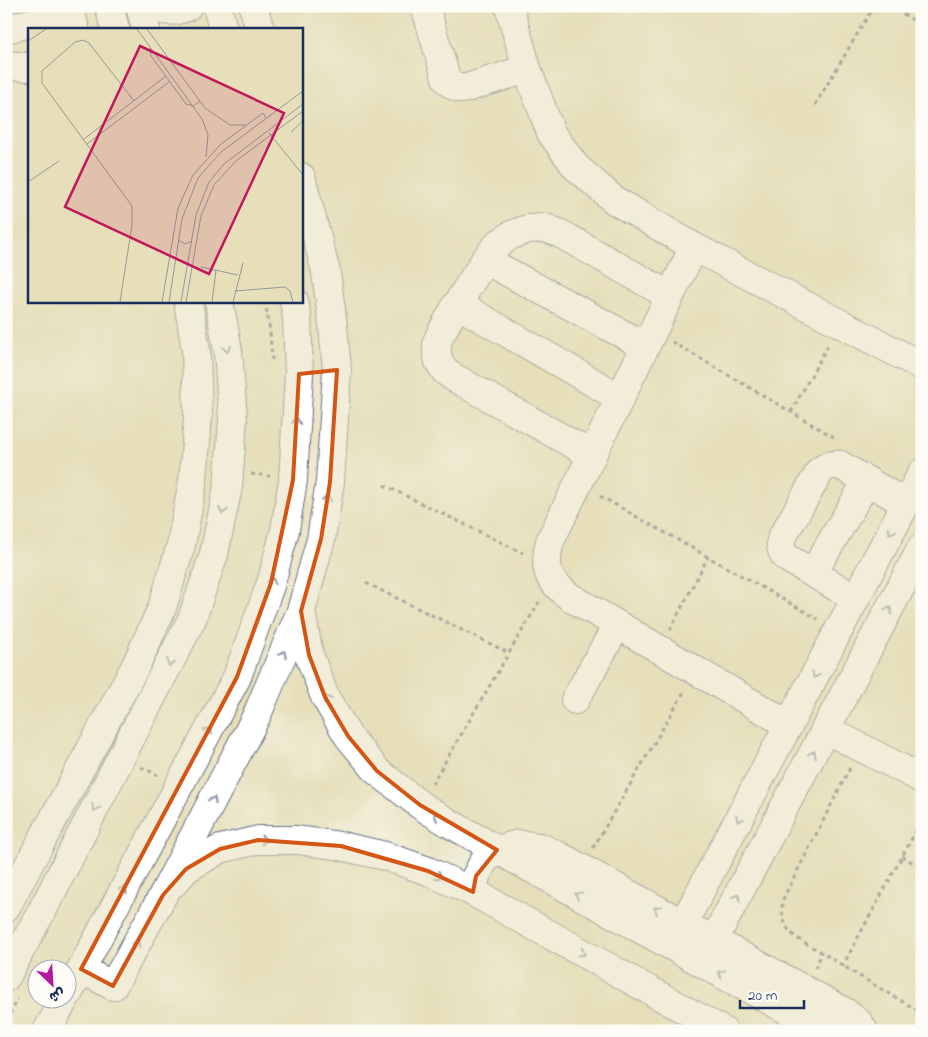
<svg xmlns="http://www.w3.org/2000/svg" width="928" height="1037" font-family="'Indie Flower','Playpen Sans Arabic',sans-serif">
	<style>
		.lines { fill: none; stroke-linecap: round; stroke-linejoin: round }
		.minor-casing { stroke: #626d7e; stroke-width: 30 }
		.path { stroke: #626d7e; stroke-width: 3; stroke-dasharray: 4 4; stroke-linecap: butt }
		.minor { stroke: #fff; stroke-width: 28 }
		.oneway { stroke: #8d97ae }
		.marked { fill: none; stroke: #d45514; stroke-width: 4; stroke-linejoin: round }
		.inset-road { fill: none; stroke: #959995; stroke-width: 1 }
		.view { fill: #c2185b; fill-opacity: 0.15; stroke: #c2185b; stroke-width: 2.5 }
		.inset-edge { fill: none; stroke: #1b2f5e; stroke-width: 2.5 }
	</style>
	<rect width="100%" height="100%" fill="#fdfcf7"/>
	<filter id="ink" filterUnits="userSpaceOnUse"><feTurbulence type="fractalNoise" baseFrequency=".02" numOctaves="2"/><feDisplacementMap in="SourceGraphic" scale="10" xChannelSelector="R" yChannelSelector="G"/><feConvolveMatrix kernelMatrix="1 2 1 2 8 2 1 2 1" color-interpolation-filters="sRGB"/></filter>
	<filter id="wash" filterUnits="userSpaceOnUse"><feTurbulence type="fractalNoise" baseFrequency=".0096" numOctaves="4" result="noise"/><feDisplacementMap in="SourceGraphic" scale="20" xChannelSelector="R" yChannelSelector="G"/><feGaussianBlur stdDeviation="1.12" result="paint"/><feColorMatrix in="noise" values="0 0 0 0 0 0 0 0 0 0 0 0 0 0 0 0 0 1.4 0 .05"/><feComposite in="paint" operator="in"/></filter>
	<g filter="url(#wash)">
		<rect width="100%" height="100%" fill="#e6dfba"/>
	</g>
	<g filter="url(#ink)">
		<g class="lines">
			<g class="minor-casing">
				<g id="minor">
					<polyline points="109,6 115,29"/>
					<polyline points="140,6 146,29"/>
					<path d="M 151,6 C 164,12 176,13 188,6"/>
					<polyline points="217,6 223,29"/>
					<polyline points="253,6 260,29"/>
					<path d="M 425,6 L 446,78 C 451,85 455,87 463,89 L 527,69"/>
					<polyline points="509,6 527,69 551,133 576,167 614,200 694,247 922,366"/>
					<polyline points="6,29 58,16 64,16 73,21 75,29"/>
					<polyline points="6,65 29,67"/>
					<path d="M 694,247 L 550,541 C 543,569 547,580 570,597 L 789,725"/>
					<polyline points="485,260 645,346"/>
					<polyline points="457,304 620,398"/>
					<polyline points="592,455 453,377 445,371 439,362 437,353 437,342 441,333 457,304 485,260 497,245 511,235 528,229 546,228 561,234 670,296"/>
					<polyline points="813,573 867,481"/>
					<path d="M 855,598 L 787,558 C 781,552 780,547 781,539 L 820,471 C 827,466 831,464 840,465 L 905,503"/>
					<polyline points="301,611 309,655 325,697 348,736 377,771 420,805 449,823 825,1031"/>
					<polyline points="575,700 617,625"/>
					<polyline points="825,729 922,779"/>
					<polyline points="174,883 186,869 220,849 258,840 297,840 341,846 385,856 428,871 473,892 723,1031"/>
					<polyline points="473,892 476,876 484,861 497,850 518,844 540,847 559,856 845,1012 859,1023 864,1031"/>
					<polyline points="6,907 135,667 162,608 181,545 193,481 198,416 196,351 188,301"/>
					<polyline points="683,924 922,473"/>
					<polyline points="714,940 922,547"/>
					<polyline points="81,969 113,986 163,895 256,717 301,611 321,539 330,482 337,370 333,326 326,272 301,177"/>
					<polyline points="6,977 45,905 192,619 214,554 228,487 233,419 228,351 219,301"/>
					<polyline points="68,994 237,677 271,583 285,530 293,480 299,374 297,317 294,301"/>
					<polyline points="47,1031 64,1000"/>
				</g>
			</g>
			<g class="path">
				<polyline points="889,6 922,25"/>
				<polyline points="815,105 874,6"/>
				<polyline points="265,301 270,331 272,360"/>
				<polyline points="672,342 837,439"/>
				<polyline points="791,412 828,345"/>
				<polyline points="251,474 270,476"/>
				<polyline points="384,485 523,553"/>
				<polyline points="600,496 818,619"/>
				<polyline points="366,583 509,653"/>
				<polyline points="670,630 708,557"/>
				<polyline points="141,767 158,775"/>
				<path d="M 850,768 L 783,899 C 781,910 782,920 788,929 C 796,940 811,946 823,953 C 855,974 888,993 922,1013"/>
				<polyline points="432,784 539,602"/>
				<polyline points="593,848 684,692"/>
				<polyline points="902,856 922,868"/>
				<polyline points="842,967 922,820"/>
				<polyline points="815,968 822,953"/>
				<polyline points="6,1021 18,999"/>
			</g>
			<use href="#minor" class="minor"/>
		</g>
		<defs><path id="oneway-chevron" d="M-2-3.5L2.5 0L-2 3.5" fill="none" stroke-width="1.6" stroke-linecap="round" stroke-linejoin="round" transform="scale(1.25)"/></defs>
		<g class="oneway">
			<use href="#oneway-chevron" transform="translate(227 349) rotate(82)"/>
			<use href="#oneway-chevron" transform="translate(296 421) rotate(-87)"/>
			<use href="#oneway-chevron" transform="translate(327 498) rotate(-81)"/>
			<use href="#oneway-chevron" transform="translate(223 511) rotate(101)"/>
			<use href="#oneway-chevron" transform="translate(891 531) rotate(118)"/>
			<use href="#oneway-chevron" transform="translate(272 581) rotate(-73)"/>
			<use href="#oneway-chevron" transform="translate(889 610) rotate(-62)"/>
			<use href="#oneway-chevron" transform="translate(283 654) rotate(-67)"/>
			<use href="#oneway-chevron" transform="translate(170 663) rotate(117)"/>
			<use href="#oneway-chevron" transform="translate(815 675) rotate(118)"/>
			<use href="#oneway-chevron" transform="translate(327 699) rotate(-117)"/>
			<use href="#oneway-chevron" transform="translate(209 730) rotate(-62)"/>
			<use href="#oneway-chevron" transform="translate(813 754) rotate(-62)"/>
			<use href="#oneway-chevron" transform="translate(213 800) rotate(-63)"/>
			<use href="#oneway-chevron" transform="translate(95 808) rotate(117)"/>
			<use href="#oneway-chevron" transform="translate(437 816) rotate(-149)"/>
			<use href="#oneway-chevron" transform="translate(739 819) rotate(118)"/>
			<use href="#oneway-chevron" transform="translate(264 840) rotate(-1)"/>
			<use href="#oneway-chevron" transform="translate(439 876) rotate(26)"/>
			<use href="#oneway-chevron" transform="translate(124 889) rotate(-62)"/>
			<use href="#oneway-chevron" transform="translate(578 895) rotate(-151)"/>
			<use href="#oneway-chevron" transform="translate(737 897) rotate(-62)"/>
			<use href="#oneway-chevron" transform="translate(657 909) rotate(-151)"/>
			<use href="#oneway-chevron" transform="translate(137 944) rotate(-61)"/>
			<use href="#oneway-chevron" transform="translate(582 953) rotate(29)"/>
			<use href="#oneway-chevron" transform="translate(721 973) rotate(-151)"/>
		</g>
	</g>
	<path d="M0 0H928V1037H0ZM 337,370 L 330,482 L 321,539 L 301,611 L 309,655 L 325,697 L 348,736 L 377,771 L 420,805 L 497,850 L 476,876 L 473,892 L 428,871 L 341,846 L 258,840 L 220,849 L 186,869 L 163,895 L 113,986 L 81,969 L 237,677 L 271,583 L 293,480 L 299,374 Z" fill="#e6dfba" fill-opacity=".55" fill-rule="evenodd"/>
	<path class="marked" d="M 337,370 L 330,482 L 321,539 L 301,611 L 309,655 L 325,697 L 348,736 L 377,771 L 420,805 L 497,850 L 476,876 L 473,892 L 428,871 L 341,846 L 258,840 L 220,849 L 186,869 L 163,895 L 113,986 L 81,969 L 237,677 L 271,583 L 293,480 L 299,374 Z"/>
	<g transform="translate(28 28)">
		<rect width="275" height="275" fill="#e6dfba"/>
		<path class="inset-road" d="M 109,1 L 174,91 L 180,107 L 178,129M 119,1 L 177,80 L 202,97 L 217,97M 0,13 L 18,1M 122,20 L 123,28 L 158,76 L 165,78 L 172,73M 263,104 L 275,93M 241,105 L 275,147M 56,111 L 138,48M 59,116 L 142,53M 0,154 L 31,133M 150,212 L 157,216 L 164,213M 173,239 L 210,247M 207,263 L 257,259 L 262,263 L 265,274M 92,274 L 104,197 L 104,178 L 14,55 L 14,43 L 47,14 L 55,12 L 61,15 L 106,73M 134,274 L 150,180 L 165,147 L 193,116 L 235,85 L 238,90M 141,274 L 154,191 L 170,150 L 193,124 L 275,63M 153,274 L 168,187 L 181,154 L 196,136 L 275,76M 158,274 L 173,188 L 186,157 L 208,133 L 275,83M 184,274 L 188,242M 205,274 L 215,235"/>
		<path class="view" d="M 112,18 L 256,85 L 181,246 L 37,179 Z"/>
		<rect width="275" height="275" class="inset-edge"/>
	</g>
	<rect width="928" height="1037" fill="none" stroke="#fdfcf7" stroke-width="25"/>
	<g transform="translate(52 984) rotate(155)"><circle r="24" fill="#fdfcf7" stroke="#a3aaba"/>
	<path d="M0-4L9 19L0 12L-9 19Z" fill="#b5179e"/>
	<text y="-8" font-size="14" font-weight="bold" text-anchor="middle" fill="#1b2f5e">ش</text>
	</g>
	<path d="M740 1000v8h64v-8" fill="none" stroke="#1b2f5e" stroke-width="2.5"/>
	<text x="748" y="1000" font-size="15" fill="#1b2f5e" stroke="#fdfcf7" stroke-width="4" paint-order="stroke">20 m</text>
</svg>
